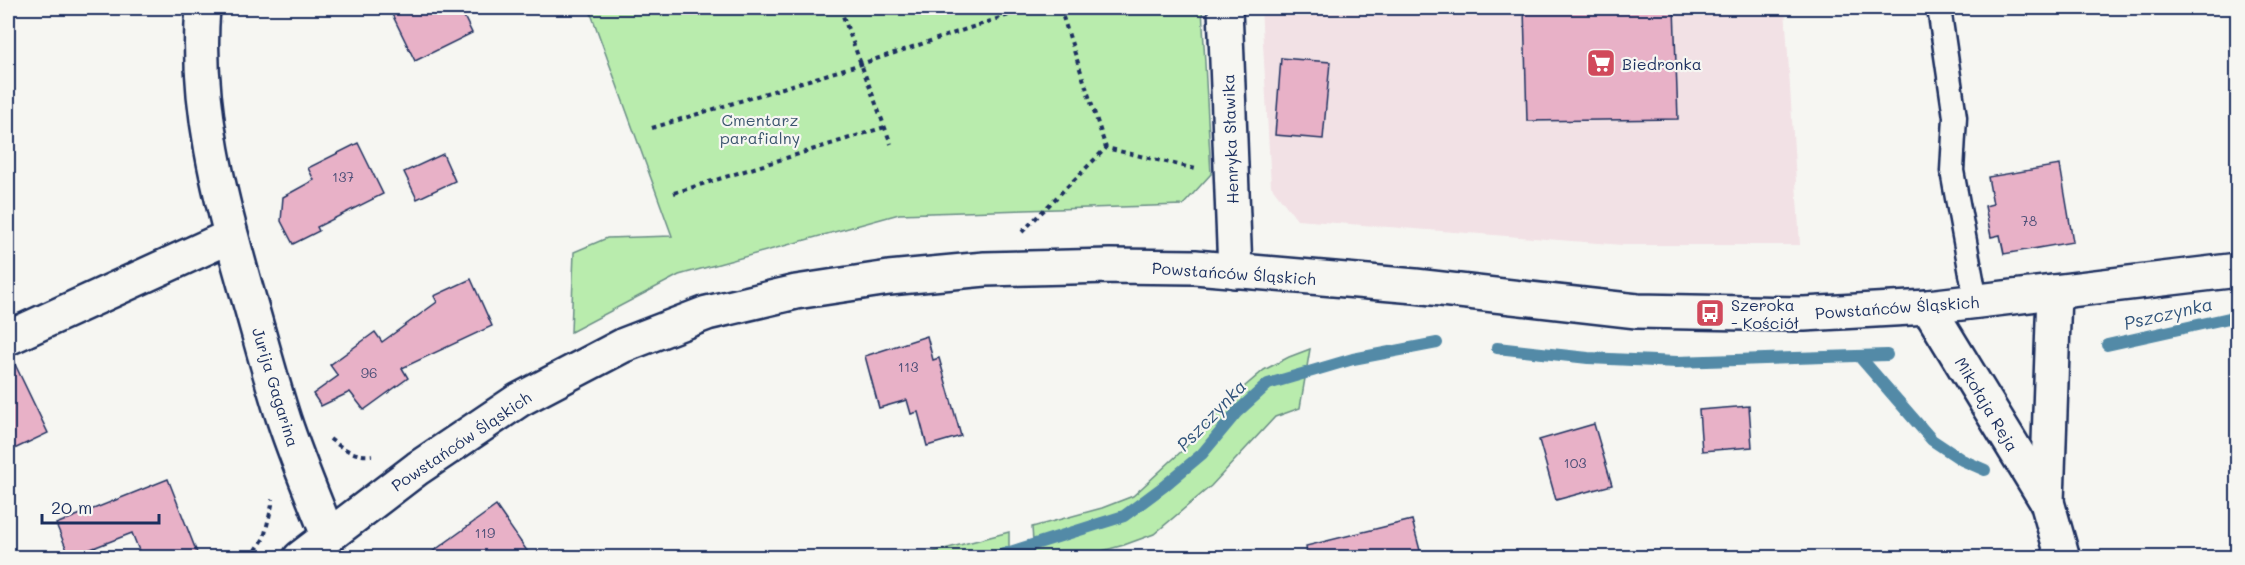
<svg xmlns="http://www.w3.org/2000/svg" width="2245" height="565" font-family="Mali,sans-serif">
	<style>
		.built { fill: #f2e1e5 }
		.green { fill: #b9ecad; stroke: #6a8e86; stroke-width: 1.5 }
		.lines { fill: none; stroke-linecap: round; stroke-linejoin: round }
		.stream { stroke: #538aa7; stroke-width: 12 }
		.building { fill: #e8b1c7; stroke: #1b2f5e; stroke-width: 1.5 }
		.lane-casing { stroke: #1b2f5e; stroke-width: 27 }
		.street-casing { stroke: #1b2f5e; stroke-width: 38 }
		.secondary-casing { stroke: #1b2f5e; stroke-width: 38 }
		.path { stroke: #1b2f5e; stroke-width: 4; stroke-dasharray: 4.5 4.5; stroke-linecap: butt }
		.lane { stroke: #f6f6f2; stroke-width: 22 }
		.street { stroke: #f6f6f2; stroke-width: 33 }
		.secondary { stroke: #f6f6f2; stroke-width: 33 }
		.labels { text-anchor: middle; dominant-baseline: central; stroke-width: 4.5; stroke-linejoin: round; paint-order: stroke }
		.number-label { font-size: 14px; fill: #4e5078 }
		.poi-label { font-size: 16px; fill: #1b2f5e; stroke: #f6f6f2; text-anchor: start }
		.park-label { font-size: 16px; fill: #3b556e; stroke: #f6f6f2 }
		.street-label { font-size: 16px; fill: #1b2f5e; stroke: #f6f6f2 }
		.water-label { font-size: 18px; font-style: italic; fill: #32557c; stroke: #f6f6f2 }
	</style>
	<rect width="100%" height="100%" fill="#f6f6f2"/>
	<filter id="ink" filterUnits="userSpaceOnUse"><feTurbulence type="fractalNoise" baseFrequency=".0167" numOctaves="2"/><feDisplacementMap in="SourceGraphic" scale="12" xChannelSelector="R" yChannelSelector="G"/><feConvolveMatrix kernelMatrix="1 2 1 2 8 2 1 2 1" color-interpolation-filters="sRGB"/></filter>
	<g filter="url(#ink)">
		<polygon class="built" points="1261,8 1785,8 1800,245 1623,245 1297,220 1271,186"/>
		<g class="green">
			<polygon points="589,8 1202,8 1211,174 1183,205 899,214 679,275 571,332 574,252 607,238 672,236"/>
			<polygon points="1310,349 1300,408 1275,417 1211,486 1154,534 1124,545 1080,557 1034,557 1032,527 1102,508 1133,496 1185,448 1230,399 1264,370 1289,357"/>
			<polygon points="1009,532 1009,557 914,557"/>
		</g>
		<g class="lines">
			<g class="stream">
				<polyline points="2107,345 2238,316"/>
				<polyline points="1497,348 1588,358 1677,362 1887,355"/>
				<polyline points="1859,356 1932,440 1962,460 1985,470"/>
				<polyline points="991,558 1124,516 1163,487 1202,454 1237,412 1268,384 1353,359 1437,343"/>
			</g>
		</g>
		<g class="building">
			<polygon points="389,8 460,8 472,33 415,61"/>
			<polygon points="1524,8 1674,8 1678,119 1527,121"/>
			<polygon points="1281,58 1330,62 1323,139 1275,135"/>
			<polygon points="358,143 383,194 317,227 319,231 293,244 281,221 283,197 314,180 308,168"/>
			<polygon points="443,154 455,181 417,199 404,172"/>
			<polygon points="2060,165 2073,242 2004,254 2000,235 1991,237 1985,206 1993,204 1988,177"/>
			<polygon points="471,279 492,326 402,368 408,378 364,410 350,392 321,406 313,394 338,376 330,365 375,332 382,342 437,302 434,296"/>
			<polygon points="927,336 933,360 939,358 961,436 927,446 918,412 911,414 907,400 879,408 865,356"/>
			<polygon points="11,356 48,433 8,452 8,357"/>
			<polygon points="1749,406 1752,447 1702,451 1699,410"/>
			<polygon points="1594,424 1612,485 1556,500 1539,440"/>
			<polygon points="168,479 199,558 142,558 132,533 70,557 56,524"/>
			<polygon points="496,506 532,558 424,558"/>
			<polygon points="1412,520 1422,558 1307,558 1306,546"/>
		</g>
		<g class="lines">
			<g class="lane-casing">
				<polyline id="lane" points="1939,8 1955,117 1952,171 1976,301"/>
			</g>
			<g class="street-casing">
				<g id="street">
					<polyline points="1225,8 1235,271"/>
					<polyline points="8,338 231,236"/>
				</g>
			</g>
			<g class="secondary-casing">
				<g id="secondary">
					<path d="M 203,8 C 195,103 220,198 246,289 C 259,333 270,377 284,420 C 297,459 313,497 328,535"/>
					<polyline points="1928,307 2047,502 2063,558"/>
					<polyline points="2047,502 2054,292"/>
					<polyline points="300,558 418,468 519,400 624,345 707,313 796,292 889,278 985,269 1110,266 1195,267 1415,286 1637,311 1804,314 1928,307 2238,270"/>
				</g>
			</g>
			<g class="path">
				<polyline points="840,8 891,144"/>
				<polyline points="1060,8 1106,148 1196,169"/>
				<polyline points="652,128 861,64 1030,8"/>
				<polyline points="674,193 885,127"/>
				<polyline points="1022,232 1106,148"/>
				<path d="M 330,439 C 343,449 356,457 372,455"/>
				<polyline points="251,558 264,538 272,505 272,499"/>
			</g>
			<use href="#lane" class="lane"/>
			<use href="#street" class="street"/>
			<use href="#secondary" class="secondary"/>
		</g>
	</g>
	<defs>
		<g id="supermarket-square" transform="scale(1.5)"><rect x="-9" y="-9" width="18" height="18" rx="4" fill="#d1495b" stroke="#f6f6f2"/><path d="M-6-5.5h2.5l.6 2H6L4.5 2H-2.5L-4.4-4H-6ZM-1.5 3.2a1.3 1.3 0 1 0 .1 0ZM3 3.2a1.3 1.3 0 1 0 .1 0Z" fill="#fff"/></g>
		<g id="bus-square" transform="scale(1.5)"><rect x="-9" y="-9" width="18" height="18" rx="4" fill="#d1495b" stroke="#f6f6f2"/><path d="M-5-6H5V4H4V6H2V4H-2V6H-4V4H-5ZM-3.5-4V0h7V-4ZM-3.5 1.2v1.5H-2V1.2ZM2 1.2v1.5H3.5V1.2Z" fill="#fff"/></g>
	</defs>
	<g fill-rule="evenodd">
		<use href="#supermarket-square" x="1601" y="63"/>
		<use href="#bus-square" x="1710" y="313"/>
	</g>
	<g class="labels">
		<g class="number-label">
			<text x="343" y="176">137</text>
			<text x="2029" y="220">78</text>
			<text x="908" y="366">113</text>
			<text x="369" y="372">96</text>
			<text x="1575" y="462">103</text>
			<text x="485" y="532">119</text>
		</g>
		<g class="poi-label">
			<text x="1622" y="63">Biedronka</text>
			<text x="1731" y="304">Szeroka<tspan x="1731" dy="18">- Kościół</tspan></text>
		</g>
		<g class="park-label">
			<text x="760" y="119">Cmentarz<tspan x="760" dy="18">parafialny</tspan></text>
		</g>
		<g class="street-label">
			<text transform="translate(1230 139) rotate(-92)">Henryka Sławika</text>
			<text transform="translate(1234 273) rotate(4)">Powstańców Śląskich</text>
			<text transform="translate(1897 307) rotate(-4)">Powstańców Śląskich</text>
			<text transform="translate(276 387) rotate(73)">Jurija Gagarina</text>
			<text transform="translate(1987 404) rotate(59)">Mikołaja Reja</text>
			<text transform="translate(461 441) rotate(-34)">Powstańców Śląskich</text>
		</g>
		<g class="water-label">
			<text transform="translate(2168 313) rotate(-13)">Pszczynka</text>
			<text transform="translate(1211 415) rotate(-46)">Pszczynka</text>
		</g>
	</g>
	<rect width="2245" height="565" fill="none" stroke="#f6f6f2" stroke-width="30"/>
	<rect x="15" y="15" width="2215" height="535" fill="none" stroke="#1b2f5e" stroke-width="2" filter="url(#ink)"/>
	<path d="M42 514v9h117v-9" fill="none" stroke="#1b2f5e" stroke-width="3"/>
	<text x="51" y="514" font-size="18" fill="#1b2f5e" stroke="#f6f6f2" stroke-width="4.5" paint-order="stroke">20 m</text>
</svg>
